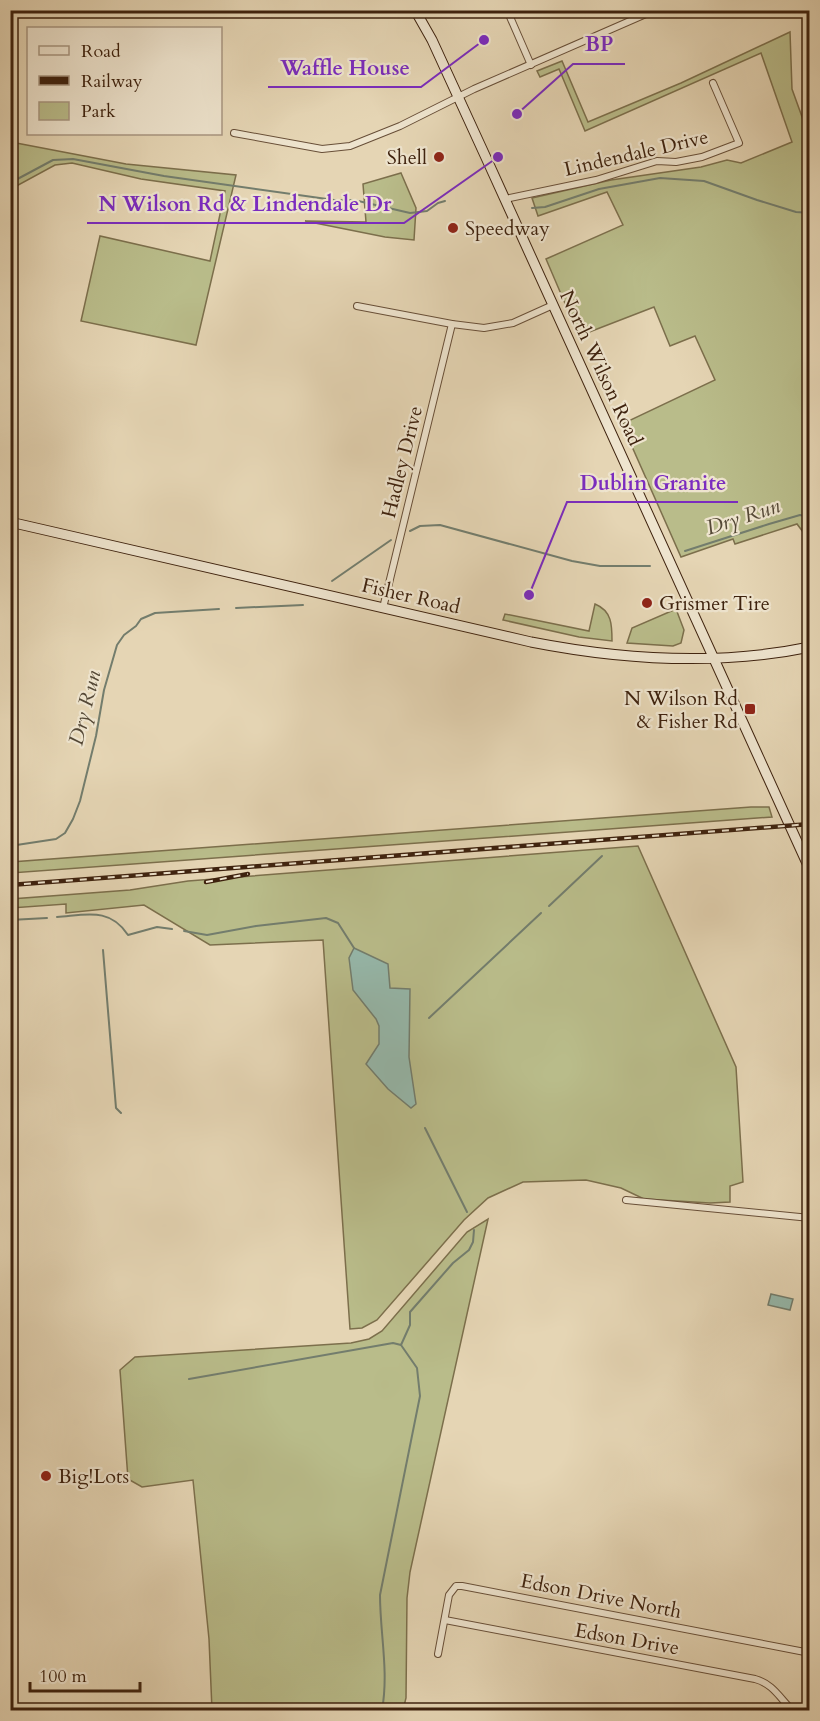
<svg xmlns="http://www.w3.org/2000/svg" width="820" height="1721" font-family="Cardo,serif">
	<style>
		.green { fill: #b9bc8a; stroke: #7c6f4c; stroke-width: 1.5 }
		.water { fill: #96b9ac; stroke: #737d6d; stroke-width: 1.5 }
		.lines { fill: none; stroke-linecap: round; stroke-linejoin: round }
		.stream { stroke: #737d6d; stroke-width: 2 }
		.minor-casing { stroke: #684f38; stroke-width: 8 }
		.secondary-casing { stroke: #3e220e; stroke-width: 11 }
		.minor { stroke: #eee4ce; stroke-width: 6 }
		.secondary { stroke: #eee4ce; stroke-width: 9 }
		.rail-casing { stroke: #3e220e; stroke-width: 4.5 }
		.rail { stroke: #eee4ce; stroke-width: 2; stroke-dasharray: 7; stroke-linecap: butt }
		.poi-dot { fill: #8f2418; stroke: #eee4ce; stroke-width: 2 }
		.labels { text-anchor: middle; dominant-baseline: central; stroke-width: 4.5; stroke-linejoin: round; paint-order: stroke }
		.street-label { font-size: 20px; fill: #3e220e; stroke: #eee4ce }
		.poi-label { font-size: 20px; fill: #3e220e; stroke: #eee4ce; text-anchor: start }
		.water-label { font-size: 21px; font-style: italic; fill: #544836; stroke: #eee4ce }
		.leader { fill: none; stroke: #7b2cbf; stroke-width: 2 }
		.callout-dot { fill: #7b2cbf; stroke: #eee4ce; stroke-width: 2 }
		.callout-label { font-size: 21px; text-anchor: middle; font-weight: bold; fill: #7b2cbf; stroke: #eee4ce; stroke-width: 4.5; stroke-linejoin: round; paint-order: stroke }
	</style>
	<rect width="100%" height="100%" fill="#e5d5b4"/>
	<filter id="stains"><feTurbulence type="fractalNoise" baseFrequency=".00333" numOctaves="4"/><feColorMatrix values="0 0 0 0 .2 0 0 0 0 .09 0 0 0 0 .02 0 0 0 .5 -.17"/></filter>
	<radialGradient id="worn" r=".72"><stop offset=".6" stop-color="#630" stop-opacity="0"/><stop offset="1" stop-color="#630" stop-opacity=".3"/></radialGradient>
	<g class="green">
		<polygon points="790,32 792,89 810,139 809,540 797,524 735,544 733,539 681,557 622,424 715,380 695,336 670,346 654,307 579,336 546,259 623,225 607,192 538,216 532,198 611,180 701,167 727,160 741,163 792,142 761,53 585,131 559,69 540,77 537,71 562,61 588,122 681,83"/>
		<polygon points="11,142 126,164 236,175 196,345 81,321 100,236 210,261 225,191 141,179 72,163 55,165 11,189"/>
		<polygon points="401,173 416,208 414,240 385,237 305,221 366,222 363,184"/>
		<path d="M 595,604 C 612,611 612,625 612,641 L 579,637 L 503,620 L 505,614 L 589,631 Z"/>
		<polygon points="676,609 684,630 681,643 673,646 627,643 632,628"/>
		<polygon points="751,807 769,807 772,817 11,873 11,862"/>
		<polygon points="638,846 736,1067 743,1182 730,1186 730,1202 710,1203 644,1199 621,1188 586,1180 523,1182 488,1198 464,1220 377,1320 362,1328 350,1329 323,940 210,945 144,905 66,913 66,904 11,908 11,899 130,890 188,881"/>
		<polygon points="488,1219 410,1572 407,1598 406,1698 403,1710 212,1710 209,1639 193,1480 142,1487 128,1479 120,1370 135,1357 351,1343 369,1339 382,1331 467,1232"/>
	</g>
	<g class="water">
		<polygon points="354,948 388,964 390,988 410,989 409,1057 416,1104 411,1108 388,1089 366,1064 379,1044 379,1026 376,1019 353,990 349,958"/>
		<polygon points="771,1294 793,1299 790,1310 768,1305"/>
	</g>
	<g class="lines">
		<g class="stream">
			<polyline points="10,183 53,160 73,159 164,176 334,200 354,200 410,213 427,211 438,203 445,201"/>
			<polyline points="532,208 545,207 599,189 660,178 704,181 757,200 796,212 810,213"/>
			<polyline points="410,531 420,526 440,525 572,561 600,566 650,566"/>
			<polyline points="685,551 769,524 800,515 810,517"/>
			<polyline points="332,581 391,540"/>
			<polyline points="236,608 303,605"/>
			<polyline points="10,846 56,839 65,833 73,819 80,801 96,736 104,690 117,645 124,635 136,626 141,619 155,613 219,609"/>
			<polyline points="549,906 602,856"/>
			<path d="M 57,917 C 86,915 110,907 128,935 L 157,927 L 172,929"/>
			<polyline points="10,920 47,918"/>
			<polyline points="184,931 207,935 256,926 326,918 338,923 354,948"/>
			<polyline points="103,950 116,1108 121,1113"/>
			<polyline points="429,1018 541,913"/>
			<polyline points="425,1128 467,1212"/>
			<polyline points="189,1379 393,1343 401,1345 410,1325 410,1312 453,1263 469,1250 473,1242 474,1230"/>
			<path d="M 382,1710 C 389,1671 380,1634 380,1595 L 420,1396 L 417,1368 L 401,1345"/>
		</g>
		<g class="minor-casing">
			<g id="minor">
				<polyline points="507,10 531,65"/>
				<polyline points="234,133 322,149 350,146 400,126 474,89 655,10"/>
				<polyline points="505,199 596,180 657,161 676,162 702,157 739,143 713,83"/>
				<polyline points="357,306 452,324 484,328 513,323 553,305"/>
				<polyline points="383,608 452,324"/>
				<polyline points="626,1200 810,1218"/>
				<path d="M 445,1620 L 755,1679 C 773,1684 779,1697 792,1710"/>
				<polyline points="438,1654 449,1595 456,1586 462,1586 810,1653"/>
			</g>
		</g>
		<g class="secondary-casing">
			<g id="secondary">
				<polyline points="415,10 432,40 488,162 810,870"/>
				<path d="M 10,522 L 531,642 C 623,660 718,666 810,647"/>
			</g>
		</g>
		<use href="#minor" class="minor"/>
		<use href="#secondary" class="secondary"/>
		<g class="rail-casing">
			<g id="rail">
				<polyline points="206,882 248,874"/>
				<polyline points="10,885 810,824"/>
			</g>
		</g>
		<use href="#rail" class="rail"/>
	</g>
	<g class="poi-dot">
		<circle cx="439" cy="157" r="6"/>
		<circle cx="453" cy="228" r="6"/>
		<circle cx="647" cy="603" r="6"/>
		<rect x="744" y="703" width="12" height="12" rx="3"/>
		<circle cx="46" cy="1476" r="6"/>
	</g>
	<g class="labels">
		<g class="street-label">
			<text transform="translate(636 153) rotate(-13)">Lindendale Drive</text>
			<text transform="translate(601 368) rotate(65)">North Wilson Road</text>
			<text transform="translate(402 462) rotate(-76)">Hadley Drive</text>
			<text transform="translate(411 596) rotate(13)">Fisher Road</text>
			<text transform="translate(601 1596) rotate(11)">Edson Drive North</text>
			<text transform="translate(627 1639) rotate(10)">Edson Drive</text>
		</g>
		<g class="poi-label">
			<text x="427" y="157" text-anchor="end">Shell</text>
			<text x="465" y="228">Speedway</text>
			<text x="659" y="603">Grismer Tire</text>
			<text x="738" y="698" text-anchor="end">N Wilson Rd<tspan x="738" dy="23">&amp; Fisher Rd</tspan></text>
			<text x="58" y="1476">Big!Lots</text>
		</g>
		<g class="water-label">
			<text transform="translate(743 517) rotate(-18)">Dry Run</text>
			<text transform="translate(85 708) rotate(-76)">Dry Run</text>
		</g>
	</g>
	<path class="leader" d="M517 114L573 64H625M484 40L421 87H268M498 157L404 223H87M529 595L567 502H738"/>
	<g class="callout-dot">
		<circle cx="517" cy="114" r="6"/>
		<circle cx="484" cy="40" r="6"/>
		<circle cx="498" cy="157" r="6"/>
		<circle cx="529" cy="595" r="6"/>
	</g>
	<g class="callout-label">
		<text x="599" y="51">BP</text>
		<text x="345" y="75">Waffle House</text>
		<text x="245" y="211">N Wilson Rd &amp; Lindendale Dr</text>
		<text x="653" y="490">Dublin Granite</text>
	</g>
	<rect width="820" height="1721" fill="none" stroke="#e5d5b4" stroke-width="36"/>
	<rect x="12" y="12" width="796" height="1697" fill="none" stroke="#3e220e" stroke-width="3"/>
	<rect x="18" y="18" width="784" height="1685" fill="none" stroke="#3e220e" stroke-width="1.5"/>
	<rect x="27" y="27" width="195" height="108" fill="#eee4ce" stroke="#a89681" stroke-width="1.5"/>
	<rect x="39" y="46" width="30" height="9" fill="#eee4ce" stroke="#a89681" stroke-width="1.5"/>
	<text x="81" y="57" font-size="18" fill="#3e220e">Road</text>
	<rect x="39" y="76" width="30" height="9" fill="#3e220e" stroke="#a89681" stroke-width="1.5"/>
	<text x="81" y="87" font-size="18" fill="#3e220e">Railway</text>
	<rect x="39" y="102" width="30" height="18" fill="#b9bc8a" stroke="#a89681" stroke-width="1.5"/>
	<text x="81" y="117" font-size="18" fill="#3e220e">Park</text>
	<path d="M30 1682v9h110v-9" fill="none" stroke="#3e220e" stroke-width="3"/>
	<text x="39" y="1682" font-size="18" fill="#3e220e" stroke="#eee4ce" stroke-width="4.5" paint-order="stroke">100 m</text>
	<rect width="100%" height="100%" filter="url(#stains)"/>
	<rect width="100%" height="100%" fill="url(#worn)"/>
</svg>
